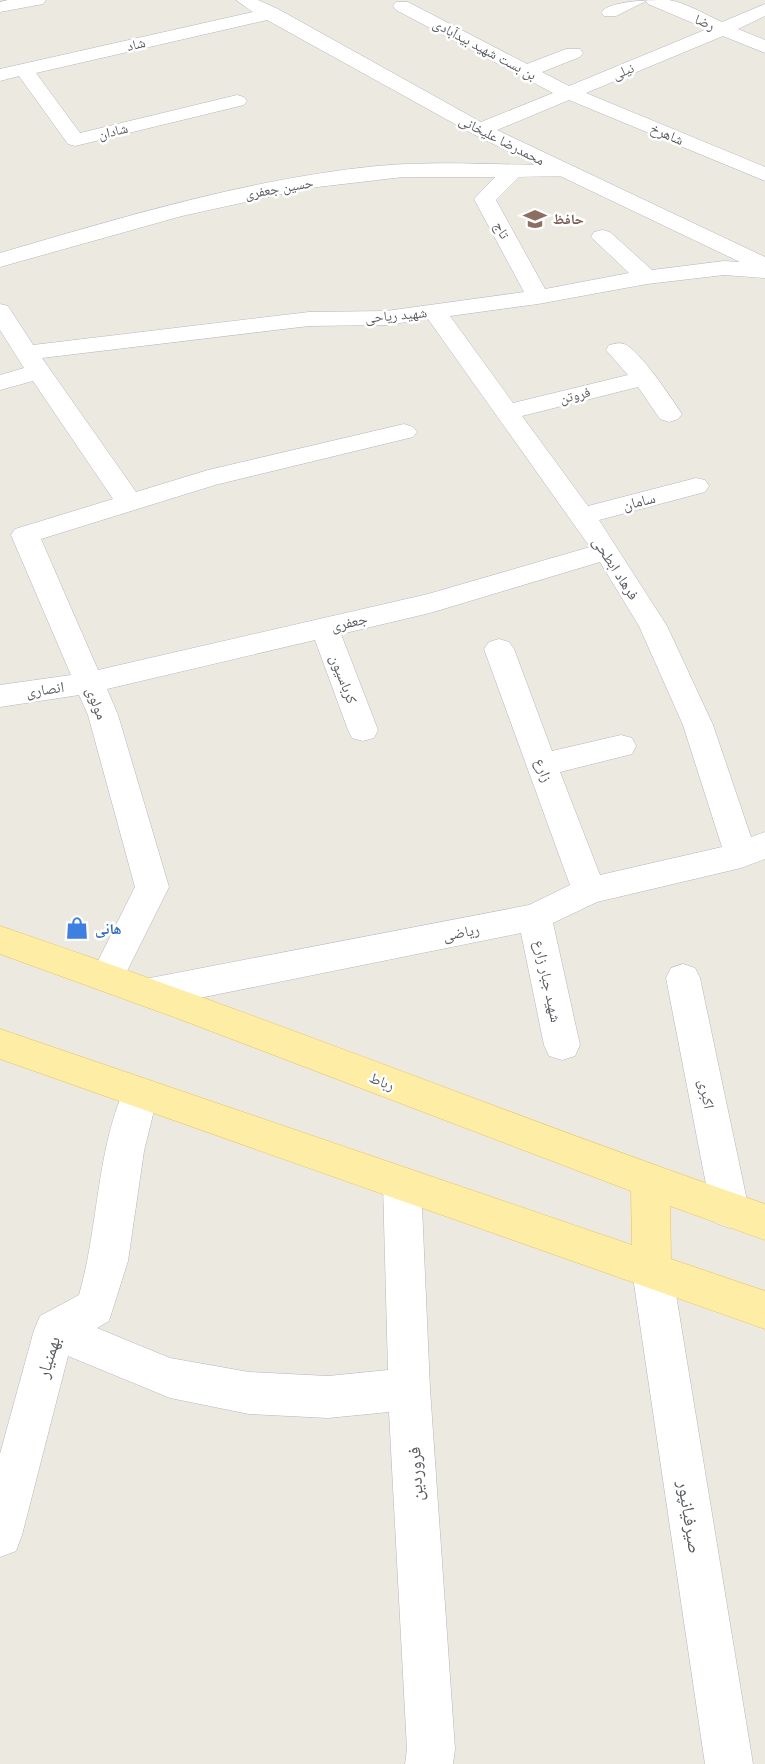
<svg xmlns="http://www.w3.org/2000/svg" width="765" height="1764" font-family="Mulish,'Noto Naskh Arabic',sans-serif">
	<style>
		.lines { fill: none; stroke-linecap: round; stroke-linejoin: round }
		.minor-casing { stroke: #b3b7bb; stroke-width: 1 }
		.major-casing { stroke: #eec058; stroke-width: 1 }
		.minor { fill: #fff; fill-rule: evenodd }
		.major { fill: #fdeda5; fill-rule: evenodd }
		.labels { text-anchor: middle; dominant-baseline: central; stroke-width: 5; stroke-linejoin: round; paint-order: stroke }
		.far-street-label { font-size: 14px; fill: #595d61; stroke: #fff }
		.far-education-label { font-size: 14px; font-weight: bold; fill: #785e54; stroke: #fff; text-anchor: start }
		.street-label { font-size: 15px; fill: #595d61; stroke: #fff }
		.shop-label { font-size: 15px; font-weight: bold; fill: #366cbe; stroke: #fff; text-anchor: start }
		.near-street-label { font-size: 18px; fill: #595d61; stroke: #fff }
	</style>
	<rect width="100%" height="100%" fill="#ece9e1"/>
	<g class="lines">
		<g class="minor-casing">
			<g id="minor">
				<polygon points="8,0 46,0 43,4 0,12 0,2"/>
				<path d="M 236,0 L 258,0 L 278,9 L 481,122 L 553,93 L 396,10 L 393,6 L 396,2 L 408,2 L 527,64 L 566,49 L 580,49 L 583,53 L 580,57 L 542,72 L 569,86 L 707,29 L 648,4 L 646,1 L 616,16 L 604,16 L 601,12 C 611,0 653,0 669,0 C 687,3 706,15 722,22 L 765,4 L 765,16 L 738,29 L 765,40 L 765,53 L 723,36 L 586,93 L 765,167 L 765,181 L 569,100 L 497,130 L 765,257 L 765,278 L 724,275 L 647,284 L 538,304 L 450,316 L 513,403 L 628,375 L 606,350 L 609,345 C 615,344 618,342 624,344 C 640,350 671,398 682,414 L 678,419 L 669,422 L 660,419 L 638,387 L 522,416 L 588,506 L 696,478 L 705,480 L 709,486 L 705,492 L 599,520 L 667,626 L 713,725 L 751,837 L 765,832 L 765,859 L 741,868 L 597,902 L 553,923 L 580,1045 L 575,1056 L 562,1060 L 549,1056 L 544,1045 L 521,933 L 150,1008 L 138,1003 L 133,993 L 138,983 L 150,978 L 529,905 L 570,885 L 484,649 L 489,642 L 499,639 L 509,642 L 514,649 L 552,751 L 621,735 L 632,738 L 636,746 L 632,754 L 560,772 L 600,875 L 722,847 L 683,725 L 639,626 L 600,562 L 430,613 L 341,634 L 378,730 L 374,738 L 363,741 L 352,738 L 348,730 L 315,640 L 107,689 L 118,715 L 169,887 L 119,987 L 107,991 L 95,987 L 90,977 L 135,887 L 88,715 L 79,695 L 0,707 L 0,685 L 71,675 L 11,535 L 15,529 L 113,499 L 33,381 L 0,390 L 0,375 L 24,368 L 0,330 L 0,304 L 8,306 L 33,345 L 309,312 L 386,311 L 524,292 L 474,199 L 495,177 L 403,177 L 309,188 L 182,216 L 0,267 L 0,253 C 123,217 248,179 377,166 C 429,161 483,164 536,165 L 473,134 L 267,20 L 36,73 L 80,133 L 237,95 L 244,97 L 247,101 L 244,105 L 75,146 L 68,144 L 19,76 L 0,81 L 0,69 L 253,12 ZM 560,176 L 740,262 L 724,261 L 652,270 L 610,232 L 602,230 L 594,232 L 591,237 L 629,273 L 545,289 L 496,200 L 519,177 ZM 428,319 L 590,547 L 428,594 L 98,670 L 41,539 L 215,485 L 413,437 L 417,432 L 413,427 L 404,424 L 208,470 L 136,492 L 42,358 L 309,326 L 386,325 Z"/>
				<polygon points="683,964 695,968 700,978 749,1210 744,1223 730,1228 716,1223 711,1210 666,978 671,968"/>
				<path d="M 140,1078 L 153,1083 L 158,1094 L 144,1151 L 128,1261 L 109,1321 L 97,1328 L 170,1358 L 249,1372 L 328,1376 L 388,1370 L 383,1184 L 389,1172 L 402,1167 L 415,1172 L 421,1184 L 430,1389 L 455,1749 L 453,1764 L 405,1764 L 407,1749 L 389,1412 L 328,1418 L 249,1414 L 170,1398 L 68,1356 L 22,1535 L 16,1551 L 0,1557 L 0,1454 L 34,1330 L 40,1316 L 79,1295 C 99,1226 96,1148 127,1083 Z"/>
				<polygon points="652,1251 666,1257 672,1270 753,1764 705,1764 632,1270 638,1257"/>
			</g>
		</g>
		<g class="major-casing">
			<path id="major" d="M 0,926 C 257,1013 509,1115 765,1204 L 765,1240 L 670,1206 L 671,1259 L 765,1291 L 765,1329 L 0,1059 L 0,1029 L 632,1245 L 631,1191 L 179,1019 L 0,954 Z"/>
		</g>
		<use href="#minor" class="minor"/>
		<use href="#major" class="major"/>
	</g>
	<defs>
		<g id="school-bare" transform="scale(1.8)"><path d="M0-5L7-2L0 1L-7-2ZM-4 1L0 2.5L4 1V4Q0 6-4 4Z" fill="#8d6e63" stroke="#fff" stroke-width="2.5" paint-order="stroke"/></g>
		<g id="shop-bare" transform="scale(1.8)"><path d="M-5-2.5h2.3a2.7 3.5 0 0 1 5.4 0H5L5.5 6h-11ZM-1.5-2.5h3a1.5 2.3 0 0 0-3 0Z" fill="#3f7fe0" stroke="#fff" stroke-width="2.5" paint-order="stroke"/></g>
	</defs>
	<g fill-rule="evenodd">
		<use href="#school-bare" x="535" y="219"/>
		<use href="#shop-bare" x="77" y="928"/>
	</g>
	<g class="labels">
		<g class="far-street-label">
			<text transform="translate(705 22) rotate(23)">رضا</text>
			<text transform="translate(136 44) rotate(-13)">شاد</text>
			<text transform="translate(485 49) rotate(28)">بن بست شهید بیدآبادی</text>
			<text transform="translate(623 71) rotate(-22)">نیلی</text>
			<text transform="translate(113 131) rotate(-13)">شادان</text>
			<text transform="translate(667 134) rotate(23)">شاهرخ</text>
			<text transform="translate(502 140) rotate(27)">محمدرضا علیخانی</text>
			<text transform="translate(279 188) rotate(-10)">حسین جعفری</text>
			<text transform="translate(502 230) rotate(61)">تاج</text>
			<text transform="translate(396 315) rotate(-5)">شهید ریاحی</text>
			<text transform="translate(575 395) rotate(-14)">فروتن</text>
		</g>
		<g class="far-education-label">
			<text x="553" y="219">حافظ</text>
		</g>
		<g class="street-label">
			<text transform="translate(639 501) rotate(-14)">سامان</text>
			<text transform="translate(616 568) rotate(57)">فرهاد ابطحی</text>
			<text transform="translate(349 622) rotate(-13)">جعفری</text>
			<text transform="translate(344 679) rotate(69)">کرباسیون</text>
			<text transform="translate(45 689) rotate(-8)">انصاری</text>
			<text transform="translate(97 703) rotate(69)">مولوی</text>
			<text transform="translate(544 770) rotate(70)">زارع</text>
			<text transform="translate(461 932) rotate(-11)">ریاضی</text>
			<text transform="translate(548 981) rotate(78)">شهید جبار زارع</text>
			<text transform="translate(382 1081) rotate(21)">رباط</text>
			<text transform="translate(707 1094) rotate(79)">اکبری</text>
		</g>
		<g class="shop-label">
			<text x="95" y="928">هانی</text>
		</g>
		<g class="near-street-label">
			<text transform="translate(48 1357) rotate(-73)">بهمنیار</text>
			<text transform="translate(415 1474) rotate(-93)">فروردین</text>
			<text transform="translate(690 1517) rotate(81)">صیرفیانپور</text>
		</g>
	</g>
</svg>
